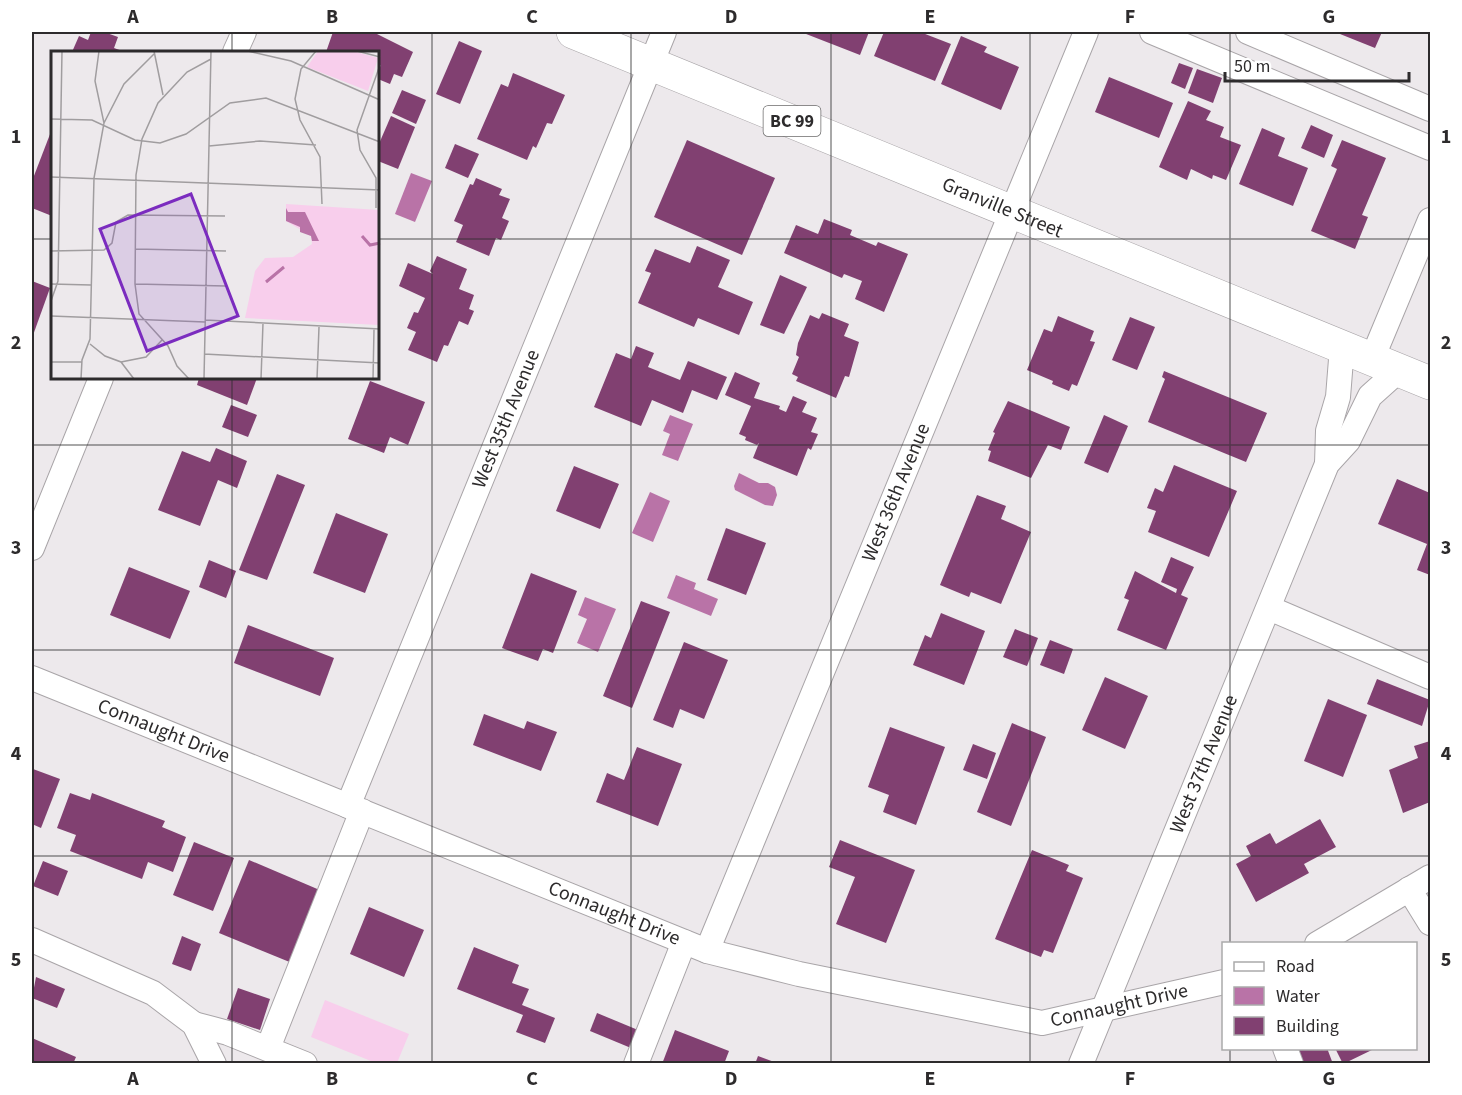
<svg xmlns="http://www.w3.org/2000/svg" width="1462" height="1095" font-family="'Source Sans 3',sans-serif">
	<style>
		.green { fill: #f8ceec }
		.water { fill: #b973a7 }
		.building { fill: #814071 }
		.lines { fill: none; stroke-linecap: round; stroke-linejoin: round }
		.minor-casing { stroke: #a9a5a8; stroke-width: 26 }
		.highway-casing { stroke: #a9a5a8; stroke-width: 34 }
		.minor { stroke: #fff; stroke-width: 24 }
		.highway { stroke: #fff; stroke-width: 33 }
		.grid { fill: none; stroke: #2d2b2c; stroke-width: 1.5; stroke-opacity: 0.55 }
		.labels { text-anchor: middle; dominant-baseline: central; stroke-width: 6; stroke-linejoin: round; paint-order: stroke }
		.shield { fill: #fff; stroke: #6c6b6b; stroke-width: 1.5 }
		.shield-label { font-size: 18px; font-weight: bold; fill: #2d2b2c }
		.street-label { font-size: 20px; fill: #2d2b2c; stroke: #fff }
		.inset-river { fill: none; stroke: #b973a7; stroke-width: 3 }
		.inset-road { fill: none; stroke: #a09d9f; stroke-width: 1.5 }
		.view { fill: #7b2cbf; fill-opacity: 0.15; stroke: #7b2cbf; stroke-width: 3 }
		.inset-edge { fill: none; stroke: #2d2b2c; stroke-width: 3 }
		.neatline { fill: none; stroke: #2d2b2c; stroke-width: 2 }
		.grid-label { font-size: 20px; text-anchor: middle; font-weight: bold; fill: #2d2b2c }
	</style>
	<rect width="100%" height="100%" fill="#ede9ec"/>
	<polygon class="green" points="325,1000 409,1034 397,1063 376,1063 311,1037"/>
	<g class="water">
		<polygon points="411,173 432,181 415,222 395,214"/>
		<polygon points="670,415 693,424 678,461 662,455 670,434 663,431"/>
		<polygon points="739,473 759,483 768,483 775,487 777,495 773,506 765,505 735,490 734,486"/>
		<polygon points="650,492 670,501 653,542 632,533"/>
		<polygon points="676,575 696,583 694,589 718,599 711,616 667,598"/>
		<polygon points="585,597 616,609 598,652 577,643 587,619 578,615"/>
	</g>
	<g class="building">
		<polygon points="91,32 104,32 118,37 114,48 125,52 72,52 79,36 88,40"/>
		<polygon points="333,32 373,32 413,52 402,77 394,74 390,84 378,79 378,52 326,52"/>
		<polygon points="801,32 869,32 860,55"/>
		<polygon points="884,32 920,32 951,44 935,81 874,56"/>
		<polygon points="1335,32 1382,32 1375,48"/>
		<polygon points="961,36 987,47 984,52 1019,67 1001,110 941,84"/>
		<polygon points="459,41 482,51 460,104 436,94"/>
		<polygon points="1179,63 1193,68 1185,89 1171,83"/>
		<polygon points="1197,69 1222,78 1213,103 1188,93"/>
		<polygon points="513,73 565,95 552,124 547,123 536,148 533,146 527,160 477,139 501,84 508,87"/>
		<polygon points="1109,77 1173,103 1159,138 1095,112"/>
		<polygon points="402,90 426,100 416,124 392,113"/>
		<polygon points="1188,101 1211,111 1206,120 1224,127 1220,137 1241,145 1226,180 1213,175 1212,179 1191,169 1187,180 1159,167"/>
		<polygon points="391,116 415,127 398,169 378,161 378,146"/>
		<polygon points="1311,125 1333,135 1324,158 1301,148"/>
		<polygon points="1262,128 1285,138 1278,156 1308,168 1293,206 1239,184"/>
		<polygon points="52,129 52,216 32,208 32,181"/>
		<polygon points="687,140 775,178 742,255 654,217"/>
		<polygon points="1342,140 1386,158 1362,215 1368,217 1355,249 1311,231 1337,169 1331,166"/>
		<polygon points="455,144 479,154 468,178 445,168"/>
		<polygon points="476,178 502,189 499,195 510,199 502,218 509,221 501,240 496,238 489,256 456,242 463,225 454,221 470,184 473,185"/>
		<polygon points="824,219 852,230 850,235 876,246 878,242 908,254 884,312 855,299 862,281 844,274 842,278 784,253 796,225 818,234"/>
		<polygon points="697,246 730,260 718,287 753,302 739,335 698,318 694,327 638,303 651,273 645,271 655,249 690,263"/>
		<polygon points="437,256 467,269 459,289 474,295 469,309 474,311 468,325 459,321 448,346 444,345 437,362 408,350 416,332 407,328 414,312 418,313 425,298 399,286 408,263 433,274 430,271"/>
		<polygon points="780,275 807,287 784,334 760,325"/>
		<polygon points="32,281 50,288 32,338"/>
		<polygon points="822,313 849,324 844,336 859,342 849,377 845,376 836,398 796,381 798,377 792,374 799,357 796,355 798,343 810,315 819,319"/>
		<polygon points="1058,316 1094,331 1090,341 1095,342 1077,386 1072,384 1069,391 1052,384 1053,381 1027,370 1044,329 1052,332"/>
		<polygon points="1130,317 1155,327 1137,370 1112,360"/>
		<polygon points="636,346 654,353 648,367 680,380 688,361 727,377 717,400 692,390 683,413 652,400 641,426 594,407 616,353 631,359"/>
		<polygon points="1164,371 1267,413 1246,462 1148,422 1165,379 1162,377"/>
		<polygon points="735,372 760,383 754,398 780,406 779,409 786,412 793,396 807,402 802,412 817,418 811,432 818,434 811,450 808,448 797,476 753,458 759,443 757,445 745,440 746,437 739,434 751,406 725,395"/>
		<polygon points="199,378 257,378 247,405 197,385"/>
		<polygon points="370,381 425,402 408,445 390,437 384,453 348,439"/>
		<polygon points="1008,401 1070,427 1061,450 1048,445 1031,478 988,461 991,451 988,450 995,433 993,432"/>
		<polygon points="231,405 257,415 248,437 222,427"/>
		<polygon points="1104,415 1128,426 1108,473 1084,463"/>
		<polygon points="216,448 247,461 237,488 218,480 200,526 158,510 182,451 210,462"/>
		<polygon points="1174,465 1237,491 1209,557 1148,532 1156,511 1147,508 1155,488 1163,492"/>
		<polygon points="574,466 619,484 600,529 556,511"/>
		<polygon points="277,474 305,485 267,580 239,570"/>
		<polygon points="1397,479 1430,493 1430,575 1417,570 1427,544 1378,524"/>
		<polygon points="977,495 1006,506 1001,519 1031,532 1001,604 971,592 969,597 940,585"/>
		<polygon points="336,513 388,534 365,593 313,573"/>
		<polygon points="726,528 766,543 746,595 707,580"/>
		<polygon points="1171,557 1194,567 1181,595 1188,598 1166,650 1117,630 1129,600 1124,598 1135,571 1176,593 1177,589 1161,582"/>
		<polygon points="209,560 236,571 226,598 199,587"/>
		<polygon points="129,567 190,591 170,639 110,615"/>
		<polygon points="531,573 577,591 553,653 543,649 538,661 502,648"/>
		<polygon points="641,601 670,612 632,708 603,696"/>
		<polygon points="941,613 985,631 964,685 913,665 925,635 931,638"/>
		<polygon points="248,625 334,658 320,696 234,663"/>
		<polygon points="1015,629 1038,638 1027,666 1003,657"/>
		<polygon points="1050,640 1073,649 1064,674 1040,665"/>
		<polygon points="684,642 728,660 704,719 680,709 673,728 653,720"/>
		<polygon points="1105,677 1148,696 1125,749 1082,730"/>
		<polygon points="1377,679 1430,700 1422,726 1367,704"/>
		<polygon points="1328,699 1367,715 1343,777 1304,761"/>
		<polygon points="484,714 524,729 527,721 557,732 541,771 473,745"/>
		<polygon points="1012,723 1046,737 1011,826 977,812"/>
		<polygon points="890,727 945,747 916,825 883,812 889,795 868,787"/>
		<polygon points="1430,741 1430,802 1403,813 1389,770 1418,758 1414,746"/>
		<polygon points="973,744 996,753 987,779 963,770"/>
		<polygon points="637,747 682,764 658,826 596,802 607,773 624,780"/>
		<polygon points="33,769 60,779 41,828 32,824"/>
		<polygon points="70,793 90,800 92,793 165,821 162,827 186,837 173,872 148,862 142,879 70,851 76,835 57,828"/>
		<polygon points="1320,819 1336,847 1304,864 1309,873 1256,902 1236,864 1251,856 1246,846 1270,833 1276,844"/>
		<polygon points="840,840 915,870 886,943 836,924 855,877 829,867"/>
		<polygon points="194,842 234,858 213,911 173,895"/>
		<polygon points="1032,850 1069,865 1066,871 1083,878 1053,953 1044,950 1041,957 995,939"/>
		<polygon points="249,860 322,891 292,963 219,933"/>
		<polygon points="43,861 68,871 58,896 33,886"/>
		<polygon points="369,907 424,930 404,977 350,954"/>
		<polygon points="182,936 201,944 191,971 172,964"/>
		<polygon points="474,947 519,965 512,983 529,989 522,1005 555,1018 545,1043 516,1032 523,1015 457,989"/>
		<polygon points="36,977 65,989 57,1008 32,998"/>
		<polygon points="238,988 270,999 260,1030 227,1019"/>
		<polygon points="597,1013 638,1030 631,1048 590,1031"/>
		<polygon points="675,1030 729,1051 724,1064 662,1064"/>
		<polygon points="32,1038 76,1057 73,1064 32,1064"/>
		<polygon points="1301,1048 1327,1048 1333,1064 1301,1064 1296,1050"/>
		<polygon points="1335,1048 1376,1048 1343,1064"/>
		<polygon points="758,1056 777,1063 777,1064 755,1064"/>
	</g>
	<g class="lines">
		<g class="minor-casing">
			<g id="minor">
				<polyline points="1152,32 1430,148"/>
				<polyline points="1248,32 1430,109"/>
				<polyline points="235,52 244,32"/>
				<polyline points="1372,359 1430,220"/>
				<polyline points="1327,464 1328,431 1338,397 1342,347"/>
				<polyline points="32,548 101,378"/>
				<polyline points="1269,608 1430,677"/>
				<path id="s1" d="M 32,678 L 707,951 L 799,974 L 1042,1023 L 1224,982"/>
				<path id="s2" d="M 348,806 L 664,32"/>
				<polyline points="1409,889 1430,923"/>
				<polyline points="32,940 153,993 194,1024 214,1064"/>
				<polyline points="1317,944 1430,877"/>
				<path id="s3" d="M 707,951 L 1086,32"/>
				<polyline points="194,1024 228,1033 305,1064"/>
				<polyline points="268,1048 362,811"/>
				<polyline points="1285,1048 1291,1064"/>
				<polyline points="636,1064 684,942"/>
				<path id="s4" d="M 1081,1064 L 1327,464 L 1348,441 L 1370,396 L 1399,370"/>
			</g>
		</g>
		<g class="highway-casing">
			<g id="highway">
				<path id="s5" d="M 573,32 L 1430,383"/>
			</g>
		</g>
		<use href="#minor" class="minor"/>
		<use href="#highway" class="highway"/>
	</g>
	<path class="grid" d="M 232,32 L 232,52M 432,32 L 432,1064M 631,32 L 631,1064M 831,32 L 831,1064M 1030,32 L 1030,1064M 1230,32 L 1230,944M 32,239 L 52,239M 378,239 L 1430,239M 232,378 L 232,1064M 32,445 L 1430,445M 32,650 L 1430,650M 32,856 L 1430,856M 1230,1048 L 1230,1064"/>
	<g class="labels">
		<rect class="shield" x="763.5" y="106" width="57" height="30" rx="4.5"/>
		<g class="shield-label">
			<text x="792" y="121">BC 99</text>
		</g>
		<g class="street-label">
			<text stroke="none"><textPath href="#s5" startOffset="464">Granville Street</textPath></text>
			<text stroke="none"><textPath href="#s2" startOffset="418">West 35th Avenue</textPath></text>
			<text stroke="none"><textPath href="#s3" startOffset="496">West 36th Avenue</textPath></text>
			<text stroke="none"><textPath href="#s1" startOffset="142">Connaught Drive</textPath></text>
			<text stroke="none"><textPath href="#s4" startOffset="324">West 37th Avenue</textPath></text>
			<text stroke="none"><textPath href="#s1" startOffset="628">Connaught Drive</textPath></text>
			<text stroke="none"><textPath href="#s1" startOffset="1150">Connaught Drive</textPath></text>
		</g>
	</g>
	<g transform="translate(51 51)">
		<rect width="328" height="328" fill="#ede9ec"/>
		<path d="M 267,0 L 302,0 L 327,7 L 317,40 L 256,16 ZM 235,153 L 328,159 L 328,274 L 194,267 L 204,220 L 214,207 L 242,206 L 261,193 L 260,185 L 235,170 Z" fill="#f8ceec"/>
		<path d="M 235,157 L 237,161 L 254,161 L 268,190 L 261,190 L 260,185 L 249,181 L 249,176 L 235,170 Z" fill="#b973a7"/>
		<path class="inset-river" d="M 311,185 L 319,194 L 329,192M 215,231 L 233,216"/>
		<path class="inset-road" d="M 103,0 L 112,44M 197,0 L 240,10 L 329,49M 265,0 L 250,18 L 244,48 L 249,69 L 269,106 L 271,153M 306,0 L 329,6M 0,68 L 41,69 L 84,89 L 109,92 L 135,83 L 179,52 L 215,47 L 329,91M 53,72 L 73,33 L 103,3M 158,95 L 209,90 L 265,94M 0,126 L 329,139M 325,157 L 325,127 L 309,99 L 306,79 L 329,14M 84,198 L 175,200M 0,200 L 53,199 L 61,192 L 65,171 L 77,164 L 174,165M 0,233 L 40,234M 84,233 L 175,235M 0,250 L 7,230 L 11,0M 0,265 L 154,271M 154,269 L 329,278M 39,293 L 54,305 L 70,311 L 83,328M 153,303 L 329,312M 0,311 L 31,311M 70,311 L 95,306 L 111,289M 30,328 L 31,309 L 39,288 L 43,127 L 53,72 L 44,30 L 48,0M 138,328 L 126,315 L 117,295 L 88,263 L 84,233 L 85,124 L 91,88 L 107,52 L 136,21 L 160,8M 153,328 L 160,0M 210,328 L 212,272M 266,328 L 268,276M 322,328 L 323,278"/>
		<path class="view" d="M 140,143 L 187,265 L 96,300 L 49,178 Z"/>
		<rect width="328" height="328" class="inset-edge"/>
	</g>
	<rect width="1462" height="1095" fill="none" stroke="#ffffff" stroke-width="66"/>
	<rect x="1222" y="942" width="195" height="108" fill="#ffffff" stroke="#abaaab" stroke-width="1.5"/>
	<rect x="1234" y="962" width="30" height="9" fill="#ffffff" stroke="#abaaab" stroke-width="1.5"/>
	<text x="1276" y="972" font-size="18" fill="#2d2b2c">Road</text>
	<rect x="1234" y="987" width="30" height="18" fill="#b973a7" stroke="#abaaab" stroke-width="1.5"/>
	<text x="1276" y="1002" font-size="18" fill="#2d2b2c">Water</text>
	<rect x="1234" y="1017" width="30" height="18" fill="#814071" stroke="#abaaab" stroke-width="1.5"/>
	<text x="1276" y="1032" font-size="18" fill="#2d2b2c">Building</text>
	<path d="M1225 72v9h184v-9" fill="none" stroke="#2d2b2c" stroke-width="3"/>
	<text x="1234" y="72" font-size="18" fill="#2d2b2c" stroke="#ffffff" stroke-width="4.5" paint-order="stroke">50 m</text>
	<rect x="33" y="33" width="1396" height="1029" class="neatline"/>
	<g class="grid-label">
		<text x="133" y="23">A</text>
		<text x="332" y="23">B</text>
		<text x="532" y="23">C</text>
		<text x="731" y="23">D</text>
		<text x="930" y="23">E</text>
		<text x="1130" y="23">F</text>
		<text x="1329" y="23">G</text>
		<text x="16" y="143">1</text>
		<text x="1446" y="143">1</text>
		<text x="16" y="349">2</text>
		<text x="1446" y="349">2</text>
		<text x="16" y="554">3</text>
		<text x="1446" y="554">3</text>
		<text x="16" y="760">4</text>
		<text x="1446" y="760">4</text>
		<text x="16" y="966">5</text>
		<text x="1446" y="966">5</text>
		<text x="133" y="1085">A</text>
		<text x="332" y="1085">B</text>
		<text x="532" y="1085">C</text>
		<text x="731" y="1085">D</text>
		<text x="930" y="1085">E</text>
		<text x="1130" y="1085">F</text>
		<text x="1329" y="1085">G</text>
	</g>
</svg>
